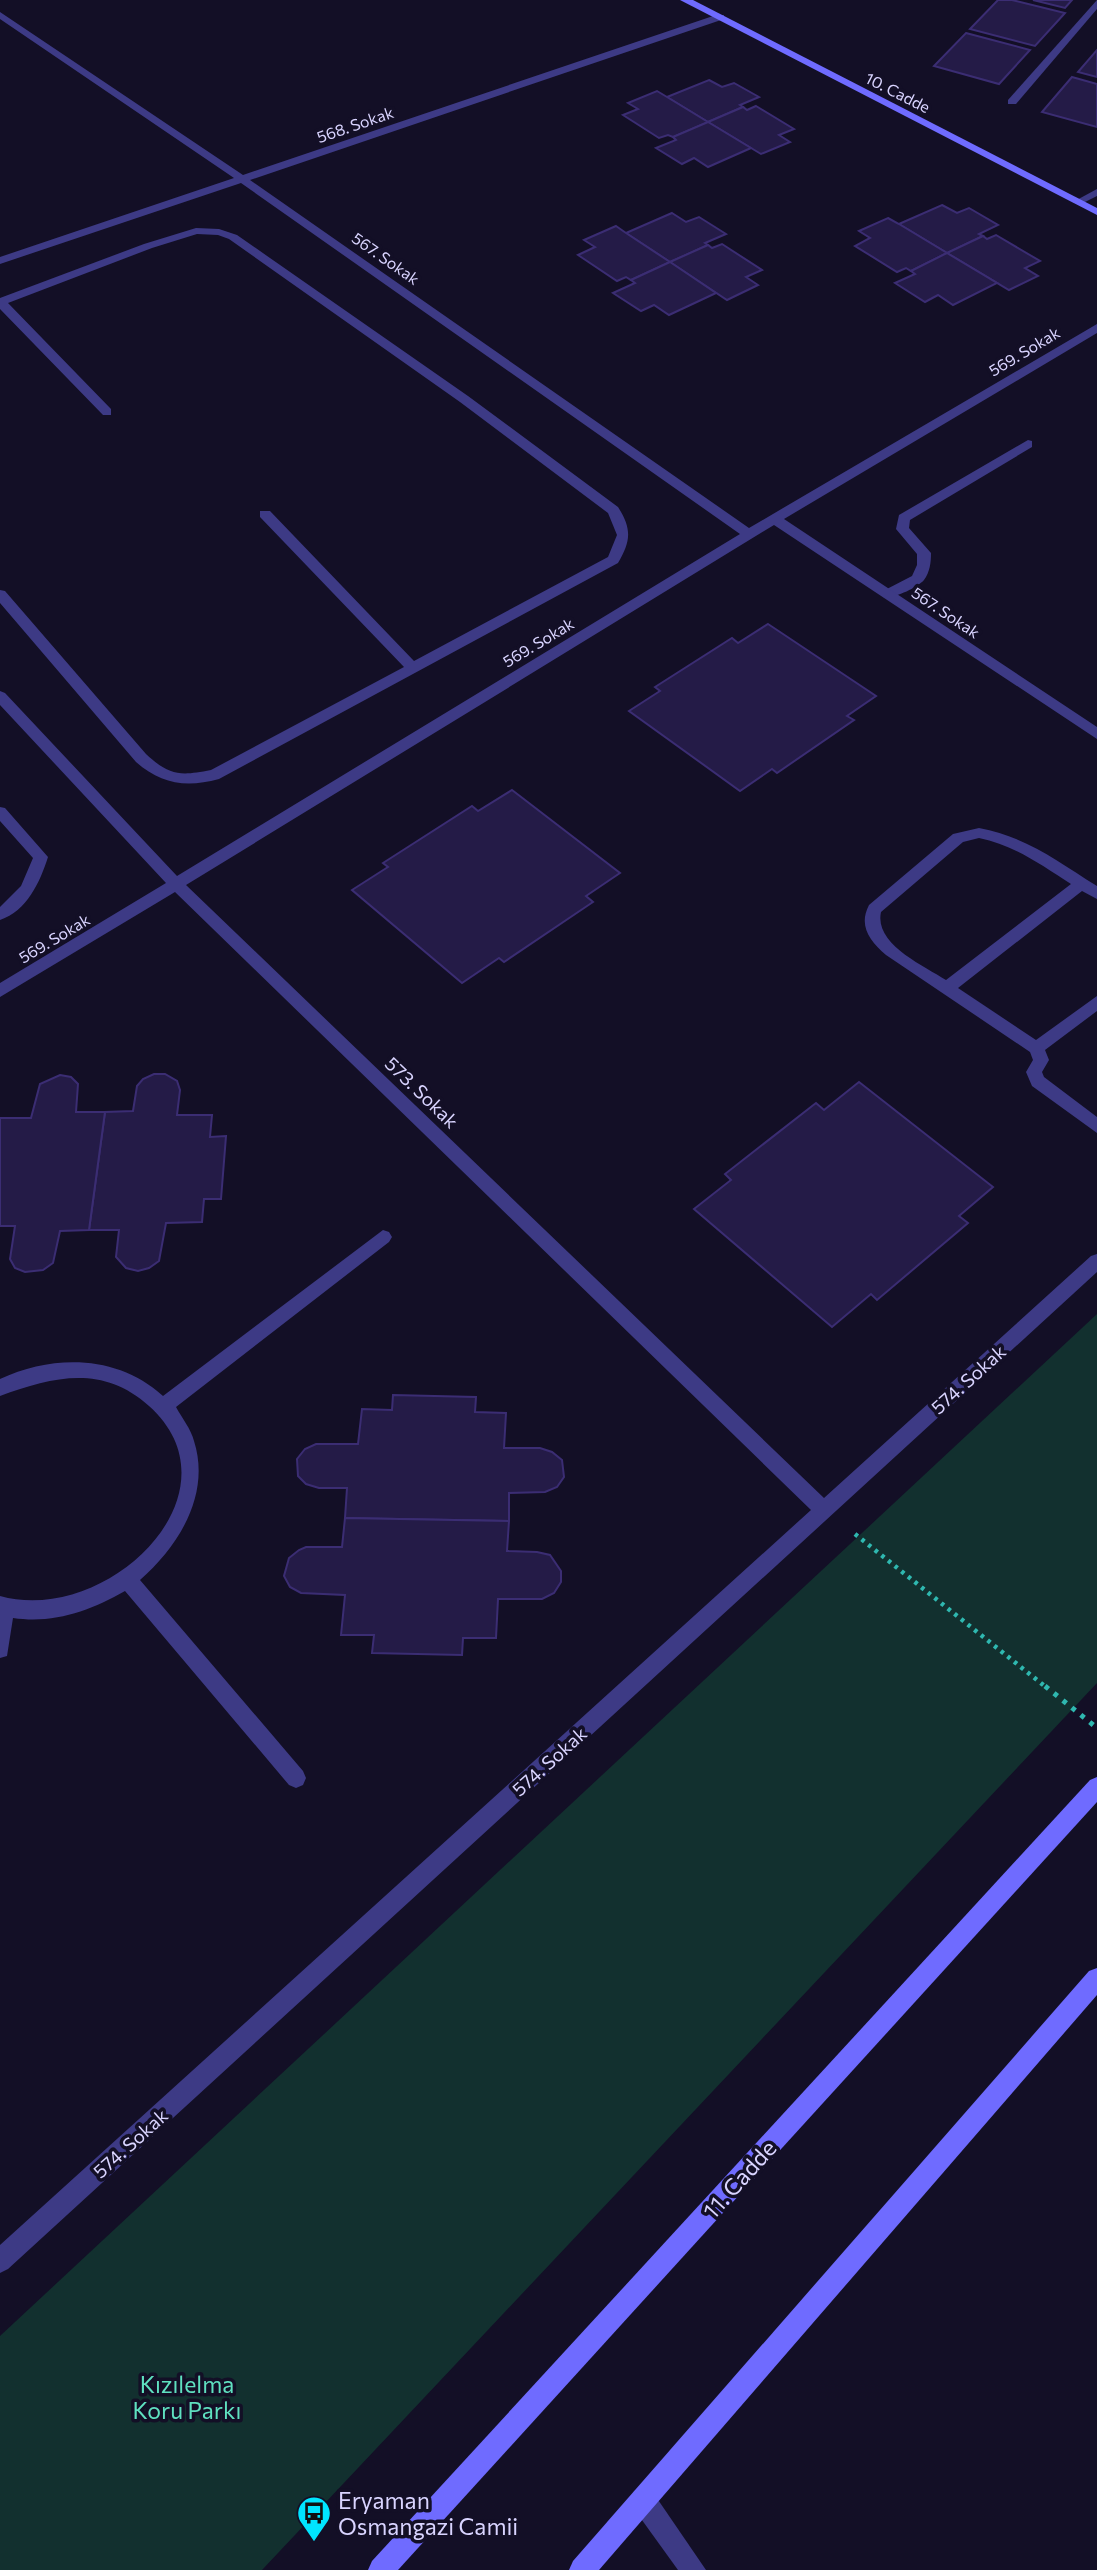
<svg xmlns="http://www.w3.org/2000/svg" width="1097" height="2570" font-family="Commissioner,sans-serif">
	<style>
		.green { fill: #12302f }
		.building { fill: #241b47; stroke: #3b2d73; stroke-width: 2 }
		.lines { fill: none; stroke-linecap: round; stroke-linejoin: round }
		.path-far1 { stroke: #2fb8b0; stroke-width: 4.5; stroke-dasharray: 3.5 5; stroke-linecap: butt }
		.path { stroke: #2fb8b0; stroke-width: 5; stroke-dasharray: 4.5 7; stroke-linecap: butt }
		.service { fill: #3d3a85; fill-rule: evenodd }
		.minor { fill: #3d3a85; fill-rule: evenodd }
		.secondary { fill: #6f6bff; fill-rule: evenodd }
		.labels { text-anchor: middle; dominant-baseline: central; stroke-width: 7; stroke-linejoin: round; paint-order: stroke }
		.far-street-label { font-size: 16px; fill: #d9d4ff; stroke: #130f26 }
		.street-label { font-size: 19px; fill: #d9d4ff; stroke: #130f26 }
		.near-street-label { font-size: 23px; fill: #d9d4ff; stroke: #130f26 }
		.near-park-label { font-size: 23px; fill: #5fe0c0; stroke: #130f26 }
		.near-poi-label { font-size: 23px; fill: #d9d4ff; stroke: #130f26; text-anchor: start }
	</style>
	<rect width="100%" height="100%" fill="#130f26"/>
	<polygon class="green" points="1097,1314 1097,1683 262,2570 0,2570 0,2336"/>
	<g class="building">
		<polygon points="998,0 1012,0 1065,13 1035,46 970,29"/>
		<polygon points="1033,0 1072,0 1065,8"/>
		<polygon points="966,33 1030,50 999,84 934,66"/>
		<polygon points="1097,50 1097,77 1078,72"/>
		<polygon points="1072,77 1097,84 1097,127 1042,112"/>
		<polygon points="709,80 722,87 734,83 759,97 740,105 743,107 708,122 667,97"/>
		<polygon points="657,91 667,97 708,122 673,137 668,135 659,138 623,115 638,109 628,103"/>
		<polygon points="756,106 794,129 779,135 790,142 761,154 708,122 743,107 747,110"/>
		<polygon points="708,122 751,148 708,167 694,158 682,164 656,148 676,140 673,137"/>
		<polygon points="942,205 957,213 969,208 998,225 979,234 983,236 947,253 899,224"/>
		<polygon points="672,213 686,222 699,217 726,234 705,243 708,245 670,262 626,233"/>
		<polygon points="888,218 899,224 947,253 911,271 906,268 897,272 855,246 870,238 859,231"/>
		<polygon points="616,226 626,233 670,262 631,280 626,277 617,281 578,255 595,247 584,240"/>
		<polygon points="996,235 1040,261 1025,268 1038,276 1009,290 947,253 983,236 987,239"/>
		<polygon points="722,244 762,270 746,277 758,285 727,300 670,262 708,245 712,248"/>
		<polygon points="947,253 997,283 953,305 938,295 925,302 895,283 915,274 911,271"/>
		<polygon points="670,262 716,293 669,315 654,305 641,311 613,293 635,283 631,280"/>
		<polygon points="768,624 876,696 847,716 854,720 777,773 772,769 740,791 629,711 660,691 655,687 732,638 738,643"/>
		<polygon points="512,790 620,873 586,896 593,902 504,962 499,958 462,983 352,890 388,867 383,863 472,806 478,811"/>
		<polygon points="154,1074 165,1074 177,1081 180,1090 177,1115 212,1115 210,1137 226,1136 221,1199 204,1199 202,1222 166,1223 159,1261 149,1268 138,1271 126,1268 116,1257 119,1230 89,1230 105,1112 133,1111 137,1086 143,1079"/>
		<polygon points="60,1075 71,1077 78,1084 76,1112 105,1112 89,1230 60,1231 53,1263 43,1270 25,1272 15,1268 10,1259 15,1226 0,1226 0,1118 31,1118 40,1084"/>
		<polygon points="859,1082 993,1187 959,1216 968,1223 877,1300 871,1294 832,1327 694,1209 731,1180 725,1174 816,1103 824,1110"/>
		<polygon points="393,1395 476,1397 475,1412 506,1413 504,1448 540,1448 552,1452 562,1460 564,1477 557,1487 545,1492 509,1493 509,1521 345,1518 347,1488 319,1488 306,1484 298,1476 297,1459 305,1449 316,1444 358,1444 362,1409 392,1410"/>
		<polygon points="345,1518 509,1521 507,1551 537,1552 550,1555 561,1571 561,1582 554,1593 542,1599 498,1599 496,1638 463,1638 462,1655 372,1653 374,1635 341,1635 345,1595 301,1593 290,1587 284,1576 289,1558 299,1550 306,1547 342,1547"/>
	</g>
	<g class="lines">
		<polyline class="path-far1" points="855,1534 1047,1688"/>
		<polyline class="path" points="1045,1686 1097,1728"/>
		<g class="service">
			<path d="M 196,228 L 219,229 L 237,235 L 468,396 L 618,507 C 632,529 631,541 618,563 L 219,779 C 186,788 161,784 136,762 L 0,603 L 0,590 L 5,591 L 146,754 C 170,776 180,776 211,770 L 404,667 L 260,517 L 260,511 L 270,511 L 414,661 L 608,557 L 617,535 L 608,513 L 460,402 L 229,239 L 218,235 L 197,234 L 152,248 L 8,303 L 111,409 L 111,415 L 103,415 L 0,309 L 0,298 L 144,244 Z"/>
			<path d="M 1028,440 L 1032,441 L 1032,447 L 910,520 L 909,528 L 931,553 C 931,562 930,572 924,580 C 917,588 893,599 883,597 L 883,591 L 912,576 L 917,565 L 917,554 L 896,529 L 899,515 Z"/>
			<path d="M 0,807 L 5,808 L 48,857 C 40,882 27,911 0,920 L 0,907 L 21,886 L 33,858 L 0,821 Z"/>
			<path d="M 979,828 C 1027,837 1057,861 1097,886 L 1097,899 L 1082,891 L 958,988 L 1036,1040 L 1097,996 L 1097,1011 L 1045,1050 L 1049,1060 L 1042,1072 L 1044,1077 L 1097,1117 L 1097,1133 L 1032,1086 L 1026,1072 L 1033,1060 L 1030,1052 L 886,955 C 870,941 858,926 869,905 L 953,834 ZM 979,838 C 1014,845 1041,865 1071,884 L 946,980 C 923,965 874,944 881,912 L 963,842 Z"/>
			<path d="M 383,1230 L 389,1232 L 392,1237 L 389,1242 L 176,1407 C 182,1418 191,1429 194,1441 C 211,1494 179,1546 140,1580 L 303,1771 L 306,1778 L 303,1785 L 296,1788 L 289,1785 L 125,1591 C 90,1611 54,1624 13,1618 L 7,1656 L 0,1658 L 0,1596 C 108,1626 245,1492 149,1406 C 102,1364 53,1377 0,1396 L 0,1379 C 54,1354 118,1355 163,1396 Z"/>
		</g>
		<g class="minor">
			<polygon points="1097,0 1097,9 1016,104 1008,104 1008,100"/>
			<polygon points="0,12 243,175 716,15 724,15 724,19 250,180 749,528 1097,324 1097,333 784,519 1097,727 1097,739 774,525 186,885 824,1498 1091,1256 1097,1254 1097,1272 8,2269 0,2273 0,2245 811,1510 175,892 0,997 0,983 166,883 0,705 0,691 5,693 177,876 740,534 241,183 0,264 0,257 234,178 0,19"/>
			<polygon points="1097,189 1097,196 1079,205 1073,202"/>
			<polygon points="643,2488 652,2491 706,2570 678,2570 634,2509 631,2500 634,2491"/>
		</g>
		<g class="secondary">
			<polygon points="680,0 693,0 1097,208 1097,215"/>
			<polygon points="1097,1777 1097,1802 398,2570 368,2570 372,2561 1090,1780"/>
			<polygon points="1097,1968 1097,1995 599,2570 569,2570 573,2561 1089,1971"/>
		</g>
	</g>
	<defs>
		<g id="bus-pin" transform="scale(1.75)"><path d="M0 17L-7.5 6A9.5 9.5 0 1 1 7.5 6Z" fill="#00e5ff" stroke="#130f26"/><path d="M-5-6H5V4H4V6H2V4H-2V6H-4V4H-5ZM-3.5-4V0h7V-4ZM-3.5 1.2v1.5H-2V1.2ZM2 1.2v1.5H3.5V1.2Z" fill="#111"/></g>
	</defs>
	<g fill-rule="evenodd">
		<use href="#bus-pin" x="314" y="2513"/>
	</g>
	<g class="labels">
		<g class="far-street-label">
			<text transform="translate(898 92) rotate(27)">10. Cadde</text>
			<text transform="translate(355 124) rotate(-19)">568. Sokak</text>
			<text transform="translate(386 258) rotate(35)">567. Sokak</text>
			<text transform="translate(1024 351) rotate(-31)">569. Sokak</text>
			<text transform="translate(946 612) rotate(34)">567. Sokak</text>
			<text transform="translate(538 642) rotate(-31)">569. Sokak</text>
			<text transform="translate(54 938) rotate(-31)">569. Sokak</text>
		</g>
		<g class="street-label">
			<text transform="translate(422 1092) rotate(44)">573. Sokak</text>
			<text transform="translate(968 1379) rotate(-42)">574. Sokak</text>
			<text transform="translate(549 1761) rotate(-42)">574. Sokak</text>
			<text transform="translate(130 2143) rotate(-42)">574. Sokak</text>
		</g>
		<g class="near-street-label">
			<text transform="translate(739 2179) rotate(-48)">11. Cadde</text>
		</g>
		<g class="near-park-label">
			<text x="187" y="2384">Kızılelma<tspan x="187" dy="26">Koru Parkı</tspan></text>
		</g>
		<g class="near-poi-label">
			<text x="338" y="2500">Eryaman<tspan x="338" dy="26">Osmangazi Camii</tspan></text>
		</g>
	</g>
</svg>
